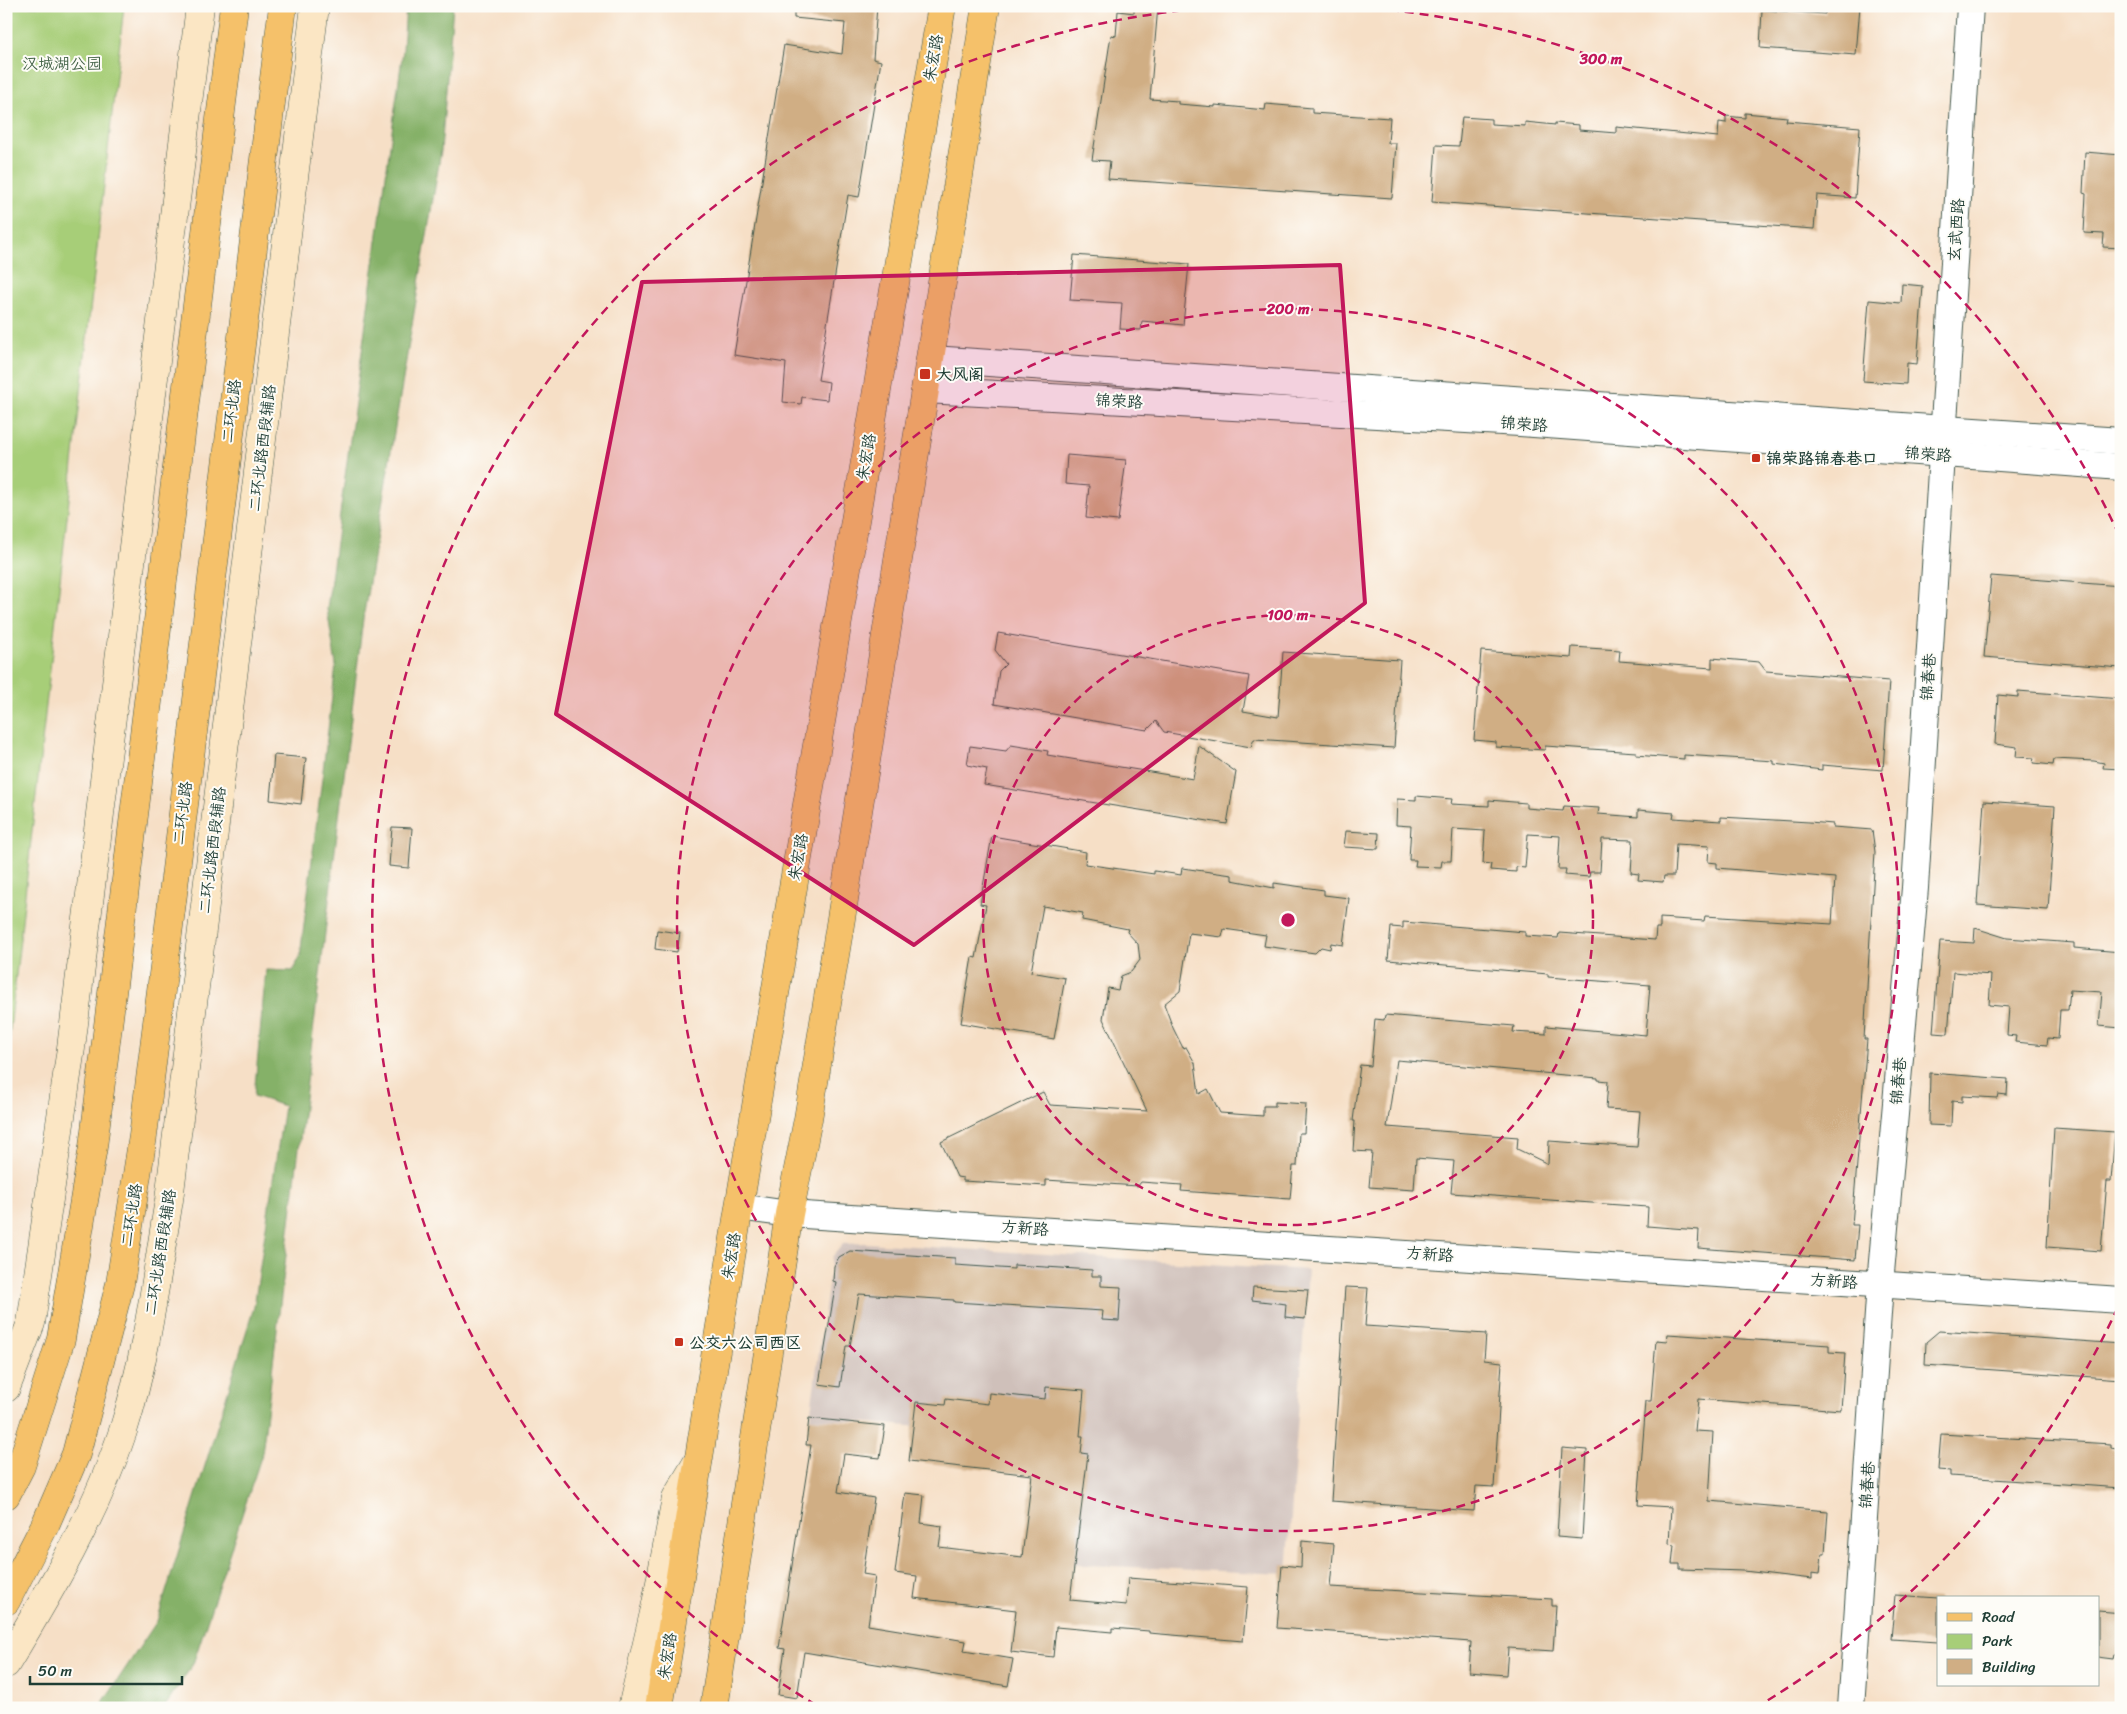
<svg xmlns="http://www.w3.org/2000/svg" width="2127" height="1714" font-family="Sriracha,'LXGW WenKai TC',sans-serif">
	<style>
		.industrial { fill: #cfc0ba }
		.green { fill: #a7ce78; stroke: #638656 }
		.forest { fill: #85b168; stroke: #52774e }
		.building { fill: #d0ae84; fill-rule: evenodd }
		.lines { fill: none; stroke-linecap: round; stroke-linejoin: round }
		.tertiary-casing { stroke: #3f554a; stroke-width: 28 }
		.secondary-casing { stroke: #3f554a; stroke-width: 29 }
		.primary-casing { stroke: #3f554a; stroke-width: 29 }
		.trunk-casing { stroke: #3f554a; stroke-width: 29 }
		.tertiary { stroke: #fff; stroke-width: 26 }
		.secondary { stroke: #fbe6c4; stroke-width: 28 }
		.primary { stroke: #f5c16b; stroke-width: 28 }
		.trunk { stroke: #f5c16b; stroke-width: 28 }
		.marked { fill: #c2185b; fill-opacity: 0.2; stroke: #c2185b; stroke-width: 4; stroke-linejoin: round }
		.ring { fill: none; stroke: #c2185b; stroke-width: 2.5; stroke-dasharray: 9 6 }
		.poi-dot { fill: #c8321e; stroke: #fdfcf7; stroke-width: 2 }
		.labels { text-anchor: middle; dominant-baseline: central; stroke-width: 4; stroke-linejoin: round; paint-order: stroke }
		.street-label { font-size: 16px; fill: #1f3d34; stroke: #fdfcf7 }
		.park-label { font-size: 16px; fill: #416145; stroke: #fdfcf7 }
		.poi-label { font-size: 16px; font-weight: bold; fill: #1f3d34; stroke: #fdfcf7; text-anchor: start }
		.centre { fill: #c2185b; stroke: #fdfcf7; stroke-width: 2.5 }
		.ring-label { font-size: 15px; text-anchor: middle; font-weight: bold; fill: #c2185b; stroke: #fdfcf7; stroke-width: 4; stroke-linejoin: round; paint-order: stroke }
	</style>
	<rect width="100%" height="100%" fill="#fdfcf7"/>
	<filter id="ink" filterUnits="userSpaceOnUse"><feTurbulence type="fractalNoise" baseFrequency=".02" numOctaves="2"/><feDisplacementMap in="SourceGraphic" scale="10" xChannelSelector="R" yChannelSelector="G"/><feConvolveMatrix kernelMatrix="1 2 1 2 8 2 1 2 1" color-interpolation-filters="sRGB"/></filter>
	<filter id="wash" filterUnits="userSpaceOnUse"><feTurbulence type="fractalNoise" baseFrequency=".0096" numOctaves="4" result="noise"/><feDisplacementMap in="SourceGraphic" scale="20" xChannelSelector="R" yChannelSelector="G"/><feGaussianBlur stdDeviation="1.12" result="paint"/><feColorMatrix in="noise" values="0 0 0 0 0 0 0 0 0 0 0 0 0 0 0 0 0 1.4 0 .05"/><feComposite in="paint" operator="in"/></filter>
	<g filter="url(#wash)">
		<rect width="100%" height="100%" fill="#f6dfc6"/>
		<polygon class="industrial" points="865,1243 1308,1270 1287,1574 1064,1564 1080,1440 810,1418 832,1257 843,1244"/>
		<polygon class="green" points="6,6 124,6 6,1065"/>
		<polygon class="forest" points="406,6 453,6 441,151 363,619 262,1454 193,1664 164,1708 99,1708 157,1621 254,1307 284,1106 254,1096 266,970 293,971 300,957 336,665 327,609 403,50"/>
		<g id="blocks">
			<g class="building">
				<polygon points="794,6 877,6 873,59 881,61 859,197 848,195 818,380 829,382 827,400 802,397 801,404 783,402 786,363 734,355 784,45 842,54 845,23 794,18"/>
				<polygon points="1134,6 1158,6 1150,99 1178,101 1178,104 1215,107 1215,105 1265,110 1266,104 1312,108 1312,113 1390,118 1388,143 1396,143 1392,198 1108,179 1110,161 1092,160 1111,35 1116,36 1118,11 1134,13"/>
				<polygon points="1826,6 1860,6 1856,55 1760,48 1762,10 1825,14"/>
				<polygon points="1745,113 1787,117 1786,121 1860,127 1855,198 1817,195 1814,229 1432,202 1436,145 1459,146 1462,117 1491,119 1491,124 1525,126 1525,122 1555,125 1555,123 1579,125 1579,130 1616,133 1616,127 1718,137 1719,122 1726,123 1726,116 1745,118"/>
				<polygon points="2085,152 2121,155 2121,248 2103,247 2104,234 2084,233 2086,194 2083,193"/>
				<polygon points="1074,255 1189,264 1183,325 1142,321 1141,330 1120,329 1122,303 1070,300"/>
				<polygon points="1902,284 1923,286 1917,364 1907,363 1906,384 1863,381 1869,300 1901,303"/>
				<polygon points="1067,455 1126,460 1118,521 1086,518 1089,486 1065,484"/>
				<polygon points="1991,576 2121,586 2121,668 1984,657"/>
				<polygon points="998,633 1249,676 1243,711 1278,717 1283,652 1400,660 1394,748 1254,739 1251,747 1164,732 1156,721 1147,730 994,704 999,671 1006,664 995,650"/>
				<polygon points="1572,647 1620,650 1619,661 1712,668 1712,658 1759,662 1766,671 1889,681 1883,770 1822,765 1822,770 1774,764 1774,761 1684,755 1684,759 1636,755 1636,752 1545,746 1545,750 1496,747 1496,742 1474,740 1481,651 1571,658"/>
				<polygon points="2018,691 2121,699 2121,769 2103,768 2104,763 2094,761 2054,759 2053,765 2033,763 2034,758 2016,757 2017,747 1995,744 1998,695 2018,697"/>
				<polygon points="1011,745 1048,751 1047,755 1193,779 1199,746 1236,772 1227,824 984,785 987,769 967,765 970,746 1006,751"/>
				<polygon points="274,755 306,758 301,804 270,800"/>
				<path d="M 1416,796 L 1452,799 L 1451,804 L 1489,806 L 1489,800 L 1526,803 L 1526,808 L 1563,811 L 1564,806 L 1599,808 L 1598,814 L 1638,817 L 1638,810 L 1674,813 L 1673,818 L 1721,821 L 1721,817 L 1809,822 L 1833,824 L 1833,827 L 1872,830 L 1875,852 L 1864,1039 L 1867,1039 L 1852,1225 L 1858,1225 L 1855,1260 L 1698,1248 L 1699,1230 L 1647,1226 L 1648,1207 L 1451,1193 L 1454,1161 L 1416,1158 L 1414,1190 L 1369,1187 L 1372,1152 L 1353,1151 L 1355,1121 L 1353,1121 L 1360,1065 L 1371,1066 L 1375,1019 L 1384,1020 L 1385,1015 L 1514,1026 L 1513,1032 L 1546,1034 L 1546,1026 L 1646,1035 L 1650,985 L 1548,977 L 1548,974 L 1388,960 L 1391,927 L 1403,928 L 1403,922 L 1525,932 L 1525,936 L 1558,938 L 1559,933 L 1655,940 L 1656,928 L 1660,928 L 1660,918 L 1704,921 L 1705,916 L 1832,924 L 1835,878 L 1717,868 L 1717,863 L 1708,862 L 1709,846 L 1676,844 L 1674,876 L 1664,876 L 1663,882 L 1638,880 L 1639,874 L 1631,873 L 1633,840 L 1602,839 L 1600,872 L 1590,872 L 1589,877 L 1565,875 L 1566,869 L 1558,869 L 1560,836 L 1528,834 L 1525,868 L 1516,867 L 1516,872 L 1490,870 L 1491,864 L 1483,863 L 1485,831 L 1453,829 L 1451,861 L 1442,861 L 1441,867 L 1415,866 L 1416,860 L 1409,860 L 1411,826 L 1396,825 L 1397,799 L 1416,800 ZM 1397,1060 L 1598,1078 L 1598,1080 L 1608,1081 L 1606,1109 L 1640,1111 L 1637,1147 L 1549,1141 L 1548,1164 L 1517,1149 L 1518,1137 L 1387,1127 Z"/>
				<polygon points="1984,801 2055,806 2048,910 1977,905"/>
				<polygon points="392,827 412,828 409,868 389,866"/>
				<polygon points="1346,831 1379,833 1378,849 1344,847"/>
				<polygon points="992,836 1086,852 1085,864 1154,874 1154,871 1181,875 1182,868 1232,875 1232,880 1274,888 1274,883 1324,890 1324,895 1349,898 1343,945 1331,943 1330,949 1321,947 1315,953 1264,946 1266,935 1224,929 1222,937 1189,933 1180,991 1164,1004 1173,1028 1183,1048 1186,1047 1195,1063 1199,1094 1208,1089 1220,1113 1263,1116 1263,1106 1275,1106 1275,1102 1306,1104 1304,1133 1299,1133 1297,1166 1293,1166 1290,1199 1181,1191 1182,1185 1141,1182 1138,1186 1046,1180 1046,1186 963,1181 963,1178 957,1177 941,1142 1043,1092 1050,1105 1147,1111 1103,1019 1108,988 1118,990 1121,976 1131,972 1140,960 1138,944 1127,932 1128,929 1082,920 1083,913 1043,906 1031,972 1065,978 1054,1039 961,1023 972,957 976,958 986,905 980,904"/>
				<polygon points="1975,928 2007,938 2074,943 2074,948 2121,952 2121,1028 2099,1026 2102,992 2070,990 2068,1010 2060,1010 2058,1039 2048,1038 2047,1045 2015,1042 2016,1036 2007,1035 2009,1007 1989,1005 1991,975 1953,972 1948,1034 1933,1033 1940,941 1974,943"/>
				<polygon points="657,930 680,933 677,952 655,949"/>
				<polygon points="1930,1073 2008,1079 2007,1095 1998,1094 1997,1098 1962,1096 1962,1102 1952,1101 1951,1126 1929,1125"/>
				<polygon points="2054,1128 2115,1132 2111,1181 2107,1181 2101,1251 2047,1247"/>
				<polygon points="850,1251 955,1258 955,1265 1014,1269 1014,1265 1092,1270 1092,1276 1101,1276 1101,1286 1121,1287 1119,1321 1102,1320 1103,1311 954,1302 954,1300 859,1294 850,1346 846,1346 840,1387 819,1384 836,1282 833,1281 834,1266 839,1257"/>
				<polygon points="1253,1287 1308,1290 1305,1319 1285,1317 1286,1304 1252,1300"/>
				<polygon points="1345,1287 1368,1288 1365,1326 1486,1334 1484,1360 1502,1362 1494,1487 1476,1486 1474,1511 1331,1501"/>
				<polygon points="1939,1331 2121,1344 2121,1379 1925,1365 1926,1342"/>
				<polygon points="1668,1334 1829,1345 1829,1352 1845,1353 1841,1410 1698,1399 1695,1431 1713,1432 1709,1501 1828,1511 1825,1553 1822,1553 1820,1574 1812,1573 1812,1579 1744,1571 1680,1569 1680,1564 1672,1564 1674,1545 1669,1544 1671,1507 1638,1505 1646,1401 1651,1401 1656,1340 1667,1341"/>
				<polygon points="1046,1387 1084,1390 1080,1436 1083,1436 1081,1453 1088,1454 1070,1600 1126,1605 1128,1578 1248,1587 1243,1641 1149,1633 1149,1631 1112,1628 1112,1632 1056,1627 1053,1657 1011,1652 1016,1610 914,1598 917,1576 895,1573 905,1493 924,1495 921,1523 942,1526 939,1547 1022,1557 1032,1475 909,1461 916,1402 945,1405 946,1399 988,1404 989,1393 1045,1399"/>
				<polygon points="809,1418 885,1426 880,1458 844,1454 838,1492 874,1498 863,1574 875,1576 868,1625 966,1641 964,1651 1013,1659 1008,1686 804,1652 797,1698 778,1695 785,1649 779,1648 811,1445 806,1445"/>
				<polygon points="1941,1434 2111,1444 2111,1448 2121,1450 2121,1488 1950,1476 1950,1471 1938,1470"/>
				<polygon points="1562,1448 1587,1450 1582,1539 1557,1537"/>
				<polygon points="1302,1541 1334,1544 1330,1587 1552,1599 1552,1606 1556,1606 1553,1651 1508,1648 1506,1675 1469,1672 1471,1642 1277,1628 1282,1565 1301,1567"/>
				<polygon points="1895,1595 1938,1598 1938,1642 1891,1639"/>
				<polygon points="2098,1610 2121,1612 2121,1655 2115,1655 2114,1659 2098,1657"/>
			</g>
		</g>
	</g>
	<g filter="url(#ink)">
		<use href="#blocks" fill-opacity="0" stroke="#3f554a" stroke-width="1"/>
		<g class="lines">
			<g class="tertiary-casing">
				<g id="tertiary">
					<polyline points="932,359 2121,441"/>
					<polyline points="926,390 1520,423 2121,467"/>
					<polyline points="739,1207 789,1214 2121,1300"/>
					<polyline points="1851,1708 1880,1284 1915,888 1970,6"/>
				</g>
			</g>
			<g class="secondary-casing">
				<g id="secondary">
					<polyline points="6,1388 31,1323 71,1048 200,6"/>
					<path d="M 6,1664 C 51,1590 96,1513 123,1431 C 147,1356 156,1277 169,1200 L 315,6"/>
					<polyline points="632,1708 656,1604 676,1498 698,1461"/>
				</g>
			</g>
			<g class="primary-casing">
				<g id="primary">
					<polyline points="659,1708 739,1207 942,6"/>
					<polyline points="714,1708 789,1214 808,1119 839,931 986,6"/>
				</g>
			</g>
			<g class="trunk-casing">
				<g id="trunk">
					<polyline points="6,1495 21,1466 61,1339 93,1147 234,6"/>
					<polyline points="6,1601 46,1523 76,1454 120,1284 143,1136 283,6"/>
				</g>
			</g>
			<use href="#tertiary" class="tertiary"/>
			<use href="#secondary" class="secondary"/>
			<use href="#primary" class="primary"/>
			<use href="#trunk" class="trunk"/>
		</g>
	</g>
	<path class="marked" d="M 1340,265 L 1365,603 L 914,945 L 556,714 L 642,282 Z"/>
	<g class="ring">
		<circle cx="1288" cy="920" r="305"/>
		<circle cx="1288" cy="920" r="611"/>
		<path d="M2118 1307A916 916 0 0 1 1760 1705M816 1705A916 916 0 0 1 1216 7M1360 7A916 916 0 0 1 2118 533"/>
	</g>
	<g class="poi-dot">
		<rect x="919" y="368" width="12" height="12" rx="2.5"/>
		<rect x="1751" y="453" width="10" height="10" rx="2.5"/>
		<rect x="674" y="1337" width="10" height="10" rx="2.5"/>
	</g>
	<g class="labels">
		<g class="street-label">
			<text transform="translate(933 58) rotate(-80)">朱宏路</text>
			<text transform="translate(1956 230) rotate(-86)">玄武西路</text>
			<text transform="translate(1119 401) rotate(3)">锦荣路</text>
			<text transform="translate(231 411) rotate(-83)">二环北路</text>
			<text transform="translate(1524 424) rotate(4)">锦荣路</text>
			<text transform="translate(262 448) rotate(-83)">二环北路西段辅路</text>
			<text transform="translate(1928 454) rotate(4)">锦荣路</text>
			<text transform="translate(866 457) rotate(-80)">朱宏路</text>
			<text transform="translate(1928 677) rotate(-86)">锦春巷</text>
			<text transform="translate(182 813) rotate(-83)">二环北路</text>
			<text transform="translate(212 850) rotate(-83)">二环北路西段辅路</text>
			<text transform="translate(798 857) rotate(-80)">朱宏路</text>
			<text transform="translate(1898 1081) rotate(-85)">锦春巷</text>
			<text transform="translate(131 1215) rotate(-81)">二环北路</text>
			<text transform="translate(1025 1228) rotate(4)">方新路</text>
			<text transform="translate(160 1252) rotate(-81)">二环北路西段辅路</text>
			<text transform="translate(1430 1254) rotate(4)">方新路</text>
			<text transform="translate(731 1256) rotate(-81)">朱宏路</text>
			<text transform="translate(1834 1281) rotate(4)">方新路</text>
			<text transform="translate(1867 1485) rotate(-86)">锦春巷</text>
			<text transform="translate(667 1656) rotate(-81)">朱宏路</text>
		</g>
		<g class="park-label">
			<text x="62" y="63">汉城湖公园</text>
		</g>
		<g class="poi-label">
			<text x="936" y="374">大风阁</text>
			<text x="1766" y="458">锦荣路锦春巷口</text>
			<text x="689" y="1342">公交六公司西区</text>
		</g>
	</g>
	<circle cx="1288" cy="920" r="8" class="centre"/>
	<g class="ring-label">
		<text x="1601" y="64">300 m</text>
		<text x="1288" y="314">200 m</text>
		<text x="1288" y="620">100 m</text>
	</g>
	<rect width="2127" height="1714" fill="none" stroke="#fdfcf7" stroke-width="25"/>
	<rect x="1937" y="1596" width="162" height="90" fill="#fdfcf7" stroke="#a4b0a9"/>
	<rect x="1947" y="1613" width="25" height="8" fill="#f5c16b" stroke="#a4b0a9"/>
	<text x="1982" y="1622" font-size="15" fill="#1f3d34">Road</text>
	<rect x="1947" y="1634" width="25" height="15" fill="#a7ce78" stroke="#a4b0a9"/>
	<text x="1982" y="1646" font-size="15" fill="#1f3d34">Park</text>
	<rect x="1947" y="1659" width="25" height="15" fill="#d0ae84" stroke="#a4b0a9"/>
	<text x="1982" y="1672" font-size="15" fill="#1f3d34">Building</text>
	<path d="M30 1676v8h152v-8" fill="none" stroke="#1f3d34" stroke-width="2.5"/>
	<text x="38" y="1676" font-size="15" fill="#1f3d34" stroke="#fdfcf7" stroke-width="4" paint-order="stroke">50 m</text>
</svg>
